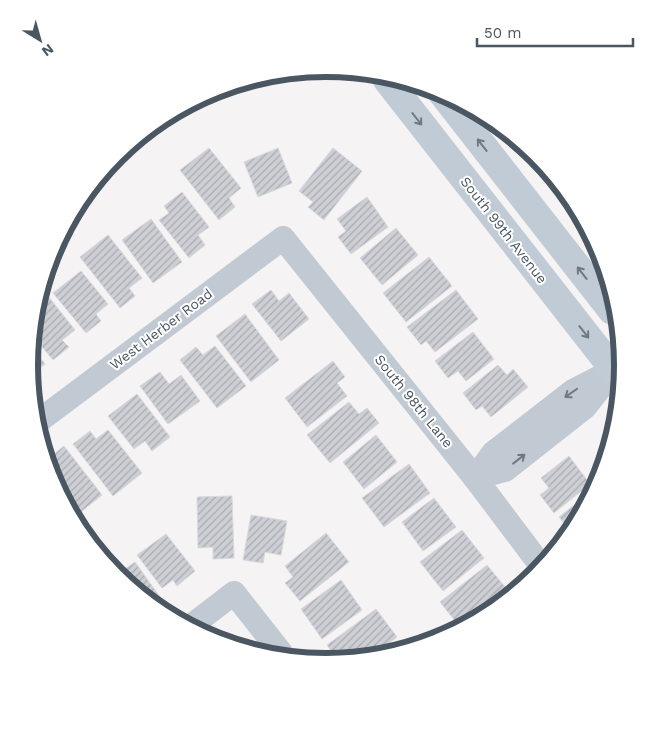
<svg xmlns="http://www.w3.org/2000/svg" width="652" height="731" font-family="'Work Sans',sans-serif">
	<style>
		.building { fill: url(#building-hatch); stroke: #d7d9de }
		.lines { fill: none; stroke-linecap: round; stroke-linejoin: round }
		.minor { stroke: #c1cad2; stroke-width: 24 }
		.secondary { stroke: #c1cbd6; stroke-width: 28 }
		.oneway { stroke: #6e7984 }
		.oneway2 { stroke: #6e7983 }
		.labels { text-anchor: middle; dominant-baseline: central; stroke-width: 4; stroke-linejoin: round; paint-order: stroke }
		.street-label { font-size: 14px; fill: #4a5661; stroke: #fff }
		.rim { fill: none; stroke: #4a5661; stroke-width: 6 }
	</style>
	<defs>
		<pattern id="building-hatch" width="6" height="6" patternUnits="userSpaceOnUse" patternTransform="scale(1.25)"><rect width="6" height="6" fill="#cdcfd5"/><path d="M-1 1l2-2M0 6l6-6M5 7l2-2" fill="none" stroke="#a8abb0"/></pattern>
	</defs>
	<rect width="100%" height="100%" fill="#f5f3f3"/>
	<g class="building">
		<polygon points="209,148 241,188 229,198 235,207 219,220 180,170"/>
		<polygon points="278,148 292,183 258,197 244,162"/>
		<polygon points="333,148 362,171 324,220 308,207 313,202 299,191"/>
		<polygon points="182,192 209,227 198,235 205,245 189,258 159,220 169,213 164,206"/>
		<polygon points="367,197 388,227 351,254 338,237 346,231 337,219"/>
		<polygon points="151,219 182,262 153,283 122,240"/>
		<polygon points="396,228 418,255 382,285 360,258"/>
		<polygon points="108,235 142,278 129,288 135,296 120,308 80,257"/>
		<polygon points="429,257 452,286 406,322 383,293"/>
		<polygon points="81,271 108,304 96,314 101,321 86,333 53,293"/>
		<polygon points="271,290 279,301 289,293 309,319 281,341 252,304"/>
		<polygon points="456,290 478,319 435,352 426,341 421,345 407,327"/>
		<polygon points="44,291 75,330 62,340 69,347 53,360 34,337"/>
		<polygon points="245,314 279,360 251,382 216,336"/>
		<polygon points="473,332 494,359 466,381 458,371 448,378 435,361"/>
		<polygon points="215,346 246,386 217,408 180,360 196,347 203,355"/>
		<polygon points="32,347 45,364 31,375 29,366"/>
		<polygon points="333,361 345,377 337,383 347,396 307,427 285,398"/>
		<polygon points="498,365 507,375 513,369 528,387 491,417 482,406 476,410 463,393"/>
		<polygon points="160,372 169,384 181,375 200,401 168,424 140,386"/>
		<polygon points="137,394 170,437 152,451 145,441 134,449 108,416"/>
		<polygon points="349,402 359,414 367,408 379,423 330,463 307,435"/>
		<polygon points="108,430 142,473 113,496 73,444 90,431 96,439"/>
		<polygon points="376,435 397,462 364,489 343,462"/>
		<polygon points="64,446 102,495 76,516 51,479 50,471 54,467 48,459"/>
		<polygon points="569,456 590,484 554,513 540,495 549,488 541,478"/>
		<polygon points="409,464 430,493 384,527 362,498"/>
		<polygon points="593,490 568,528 559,517"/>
		<polygon points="232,496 234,558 213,559 213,547 198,548 197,497"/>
		<polygon points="434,498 456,527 423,551 402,522"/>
		<polygon points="251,515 287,521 281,555 265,552 263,563 243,560"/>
		<polygon points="462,530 484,558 443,591 420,562"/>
		<polygon points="326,533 349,562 300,601 285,583 293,577 285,566"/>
		<polygon points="166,534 195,571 177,586 173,580 162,588 137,555"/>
		<polygon points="135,562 160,597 154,601 116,575"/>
		<polygon points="487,565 510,593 466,623 461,618 456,622 440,602"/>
		<polygon points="341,580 362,610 322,639 301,609"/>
		<polygon points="376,609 397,637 376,653 338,660 327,645"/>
	</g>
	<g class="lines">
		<g class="minor">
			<polyline points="40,420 283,238 475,478 542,567"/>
			<polyline points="475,478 493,453 573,391 614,370 623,363"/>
			<polyline points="475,478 505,470 585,407 610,375"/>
			<polyline points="191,626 234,593 282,654"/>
		</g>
		<g class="secondary">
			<polyline points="387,80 621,379"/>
			<polyline points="441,92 612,311"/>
		</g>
	</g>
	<defs><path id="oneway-shaft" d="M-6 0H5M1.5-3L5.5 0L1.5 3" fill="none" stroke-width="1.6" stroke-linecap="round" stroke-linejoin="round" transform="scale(1.25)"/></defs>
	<g class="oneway">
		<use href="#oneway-shaft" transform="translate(417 119) rotate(52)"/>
		<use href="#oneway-shaft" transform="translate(482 145) rotate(-128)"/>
		<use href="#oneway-shaft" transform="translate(582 273) rotate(-128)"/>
		<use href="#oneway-shaft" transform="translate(584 332) rotate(52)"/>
	</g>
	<g class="oneway2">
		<use href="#oneway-shaft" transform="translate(571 393) rotate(145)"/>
		<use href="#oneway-shaft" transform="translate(519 459) rotate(-38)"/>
	</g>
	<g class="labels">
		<g class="street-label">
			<text transform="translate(504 230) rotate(52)">South 99th Avenue</text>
			<text transform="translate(161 329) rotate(-37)">West Herber Road</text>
			<text transform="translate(414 401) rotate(51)">South 98th Lane</text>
		</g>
	</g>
	<path d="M0 0H652V731H0ZM38 365a288 288 0 1 1 576 0a288 288 0 1 1-576 0Z" fill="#fff" fill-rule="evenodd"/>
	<path class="rim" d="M38 365a288 288 0 1 1 576 0a288 288 0 1 1-576 0Z"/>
	<g transform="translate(40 40) rotate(143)" stroke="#ffffff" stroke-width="4" paint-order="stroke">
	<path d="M0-4L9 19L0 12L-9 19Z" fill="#4a5661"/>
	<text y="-8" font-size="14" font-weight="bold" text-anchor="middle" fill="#4a5661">N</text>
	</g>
	<path d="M477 38v8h156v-8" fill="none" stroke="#4a5661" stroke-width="2.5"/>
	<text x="484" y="38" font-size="15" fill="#4a5661" stroke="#ffffff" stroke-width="4" paint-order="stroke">50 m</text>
</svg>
